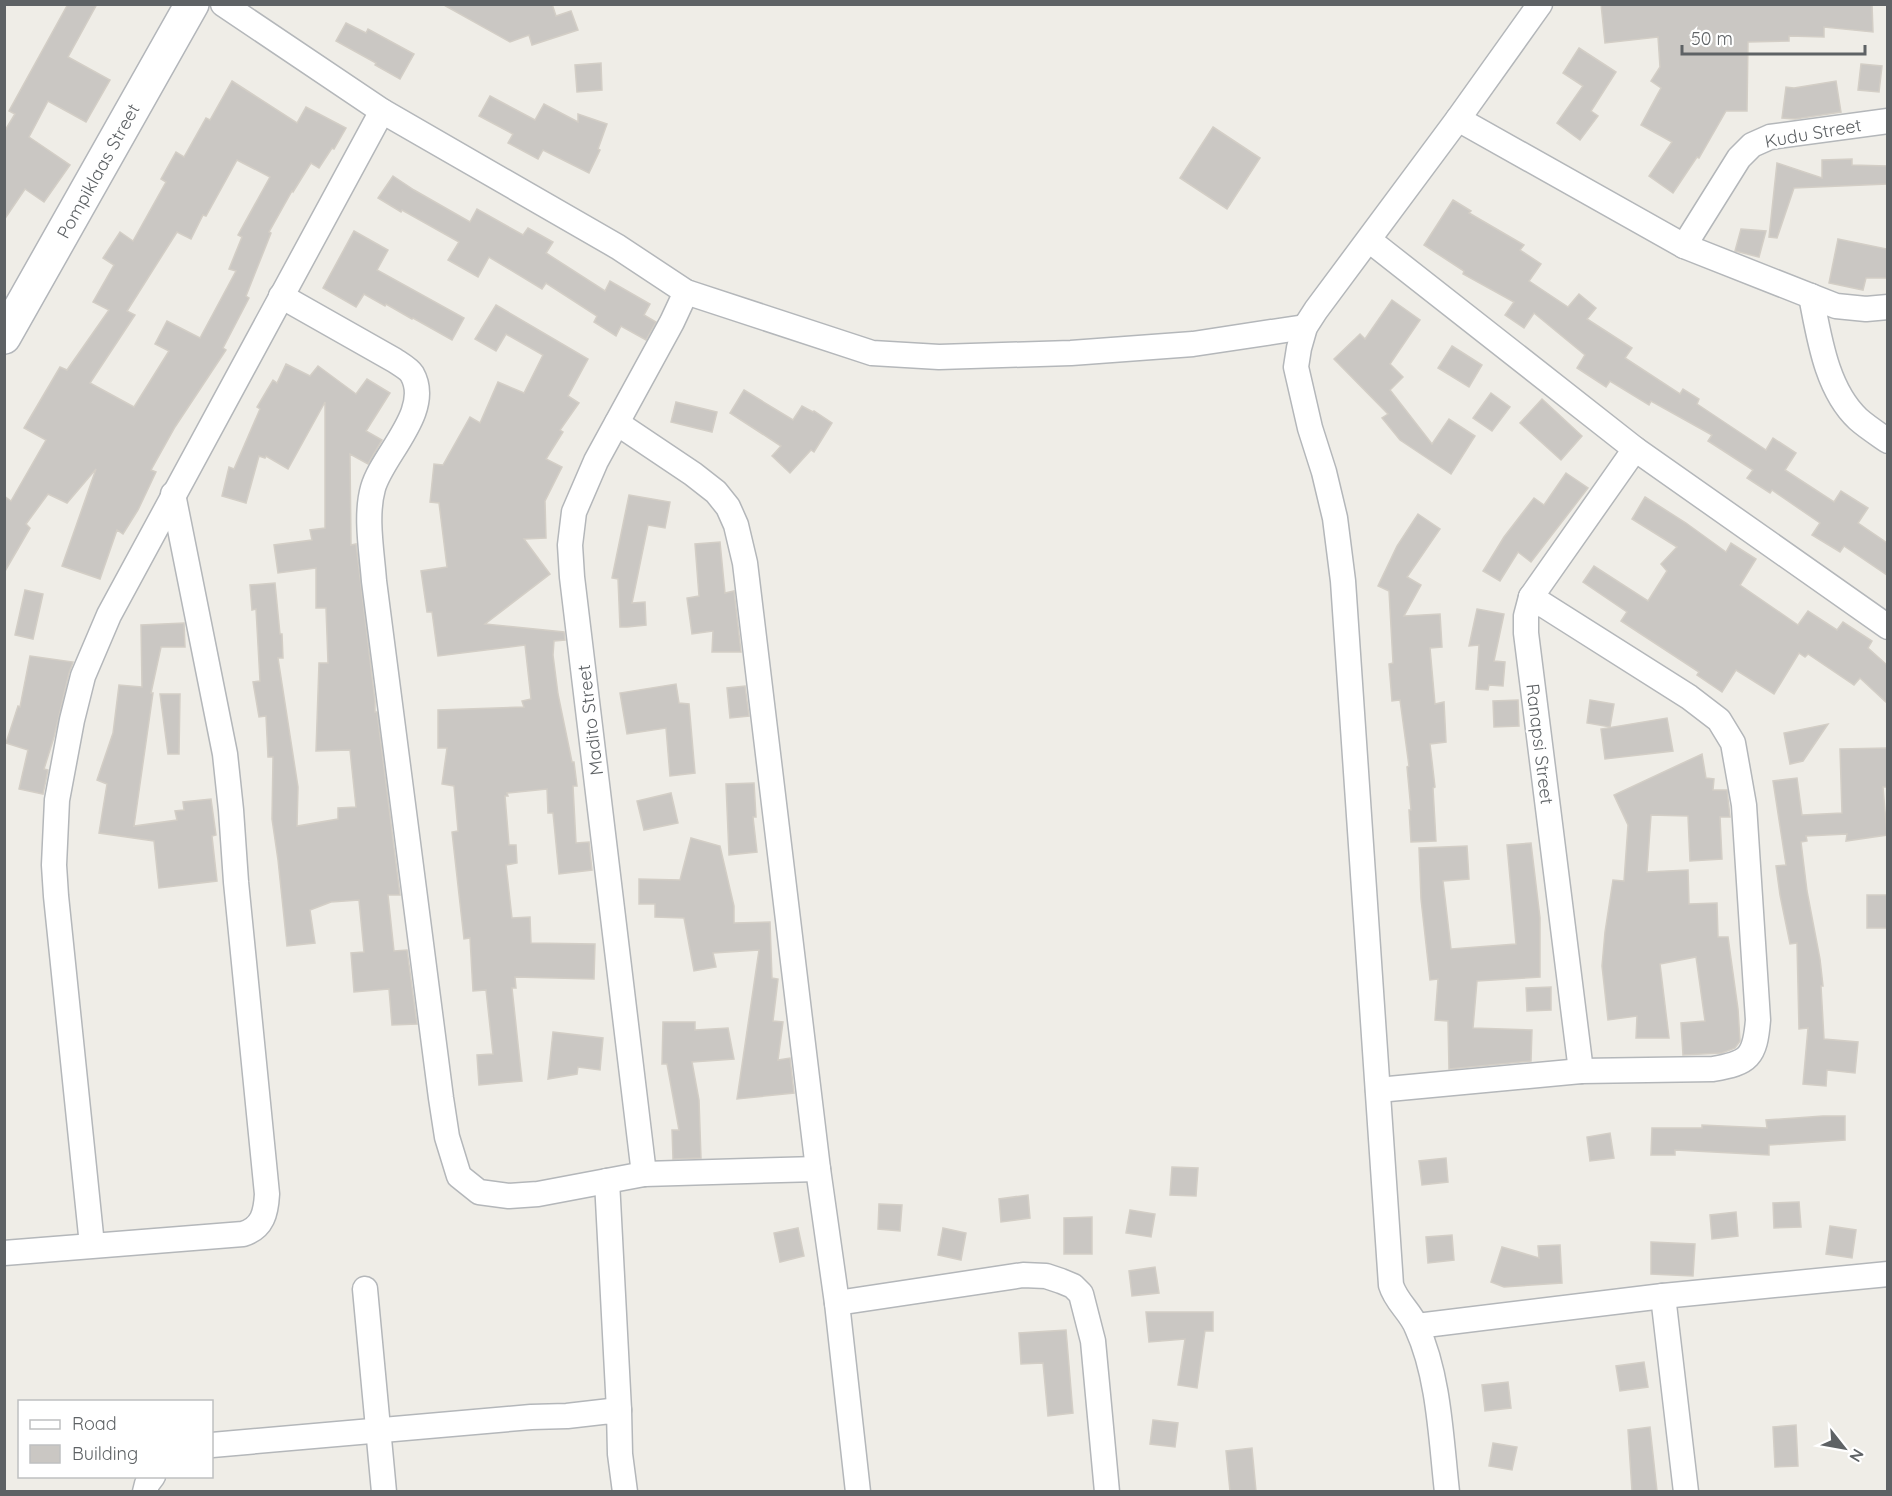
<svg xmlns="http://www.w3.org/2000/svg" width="1892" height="1496" font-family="Quicksand,sans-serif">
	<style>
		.building { fill: #cac7c3; stroke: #d3cec6; stroke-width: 1.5; fill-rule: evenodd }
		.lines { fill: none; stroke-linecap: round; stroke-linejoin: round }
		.street-casing { stroke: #b4b7ba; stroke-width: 27 }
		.secondary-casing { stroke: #b3b6ba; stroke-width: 36 }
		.street { stroke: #fff; stroke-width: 24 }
		.secondary { stroke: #fff; stroke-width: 33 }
		.labels { text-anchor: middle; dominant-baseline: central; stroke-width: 5; stroke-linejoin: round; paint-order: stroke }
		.street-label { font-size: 18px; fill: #5e6265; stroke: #fff }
	</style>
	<rect width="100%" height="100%" fill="#efede7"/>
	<g class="building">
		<polygon points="68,4 97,4 68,57 110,80 86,122 48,101 29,137 70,165 44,202 25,189 4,220 4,132 15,114 9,111"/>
		<polygon points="442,4 552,4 556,16 571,11 578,30 532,45 529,35 510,42"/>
		<polygon points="1601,4 1872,4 1873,32 1824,27 1824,37 1789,36 1789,41 1748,42 1747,111 1726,111 1699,158 1697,157 1673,193 1649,176 1672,142 1641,125 1661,88 1651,81 1660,67 1658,37 1605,43"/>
		<polygon points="346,23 366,33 368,29 414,54 400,79 375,65 376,63 336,41"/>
		<polygon points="1579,48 1616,72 1591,111 1598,116 1580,140 1557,123 1583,86 1563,73"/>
		<polygon points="601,63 602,90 577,92 575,65"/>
		<polygon points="1861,64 1882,66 1879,92 1858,90"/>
		<path d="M 232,81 L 297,123 L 306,107 L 346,128 L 334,149 L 332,148 L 319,168 L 311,163 L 293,192 L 292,191 L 269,232 L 271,233 L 246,296 L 249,298 L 223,348 L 226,350 L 175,427 L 151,470 L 156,472 L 138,510 L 123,534 L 117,530 L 100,579 L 62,566 L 96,469 L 67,503 L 48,494 L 26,524 L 30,528 L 4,573 L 4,496 L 11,501 L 46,440 L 24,428 L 60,367 L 67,370 L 109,310 L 93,302 L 114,265 L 103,258 L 120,232 L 133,241 L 166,182 L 161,179 L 176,152 L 184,157 L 206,118 L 210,120 ZM 237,160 L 270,177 L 238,235 L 242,237 L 229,269 L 236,271 L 200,338 L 167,321 L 155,344 L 169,351 L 134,407 L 90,383 L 135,315 L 127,311 L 177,232 L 191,239 L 203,215 L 206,216 Z"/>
		<polygon points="1836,81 1841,112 1795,119 1782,118 1786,87 1794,88"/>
		<polygon points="490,96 535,120 544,104 578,122 578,114 607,124 598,149 600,150 589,173 543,150 538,159 508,143 513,134 479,116"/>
		<polygon points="1213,127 1260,158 1227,209 1180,178"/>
		<polygon points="1852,159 1852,165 1887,166 1887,184 1794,188 1777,238 1769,237 1777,163 1822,178 1822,160"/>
		<polygon points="393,176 414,190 470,222 477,209 523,235 528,228 553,242 546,253 605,291 610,281 650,304 644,315 656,322 646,340 621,326 616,336 594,322 597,316 546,283 542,289 489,257 478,277 448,260 459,242 402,210 401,212 378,198"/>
		<polygon points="1453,200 1471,211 1469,213 1524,245 1520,250 1541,264 1529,281 1568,307 1579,294 1596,308 1587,319 1632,348 1625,358 1680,394 1683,389 1699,399 1697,404 1766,450 1773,438 1796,453 1785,470 1834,502 1841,491 1868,508 1858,523 1887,543 1887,575 1844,546 1840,552 1812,535 1820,523 1772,490 1770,493 1747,478 1753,470 1708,441 1712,435 1651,401 1649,405 1610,381 1606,387 1577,368 1585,355 1534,313 1524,328 1505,315 1514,302 1463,274 1464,271 1424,245"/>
		<polygon points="1741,229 1766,231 1759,257 1735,251"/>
		<polygon points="354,231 388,250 377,270 464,318 452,340 413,318 412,319 386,304 385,306 364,294 356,307 323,288"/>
		<polygon points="1838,239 1887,249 1887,278 1866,278 1863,290 1829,283"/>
		<polygon points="1392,300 1420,320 1390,364 1403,377 1390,390 1432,444 1449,419 1475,436 1451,474 1400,440 1382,418 1388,414 1334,359 1360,334 1365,339"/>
		<polygon points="496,305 588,359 568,396 579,403 560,430 563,432 546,459 562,467 545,501 546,538 524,539 550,574 485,624 564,632 565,640 554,641 553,655 558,694 572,762 574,762 577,786 573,786 576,843 589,842 592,870 559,874 553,813 548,813 547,789 507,793 508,796 505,796 509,845 516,845 517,863 506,865 512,918 530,917 531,943 595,944 594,979 515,977 516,988 512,988 522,1081 479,1085 477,1055 493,1054 486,990 473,991 470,938 464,939 452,832 458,831 454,786 442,784 447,748 438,748 438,710 524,707 522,701 531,699 525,645 438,656 432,612 427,612 421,571 447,567 439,503 430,502 434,464 443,465 470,417 480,423 498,382 524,393 543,355 506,334 496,351 475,339"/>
		<polygon points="1452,346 1482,365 1469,387 1438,368"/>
		<polygon points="286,364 310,376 318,366 356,394 367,379 390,393 366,431 382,440 368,464 350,454 351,545 356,544 375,701 375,712 377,712 400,895 388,895 394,951 407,950 417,1024 392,1025 389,989 354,992 351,953 364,952 359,900 331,902 310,910 315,943 287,946 278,860 272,819 273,757 268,757 266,716 259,717 253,682 260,681 256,609 252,610 250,585 275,583 280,634 282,634 283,658 278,658 298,787 297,826 338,819 338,808 356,807 350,750 316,751 319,663 328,663 326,608 316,608 316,568 278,573 274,545 312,540 310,530 325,528 325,402 288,469 266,456 265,458 259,456 246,503 222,496 229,467 234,469 260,409 257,407 273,380 277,383"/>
		<polygon points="744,390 793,420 802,406 813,412 814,411 832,423 814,452 811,450 790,473 772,456 781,446 730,413"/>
		<polygon points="1491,393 1510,407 1492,431 1473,418"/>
		<polygon points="1542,399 1582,436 1561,460 1520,423"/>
		<polygon points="676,402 717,412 712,432 671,422"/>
		<polygon points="1566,473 1588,488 1531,562 1518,552 1500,581 1483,571 1504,537 1534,498 1544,505"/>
		<polygon points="629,495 670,502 665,528 648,525 632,603 645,602 646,625 627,627 620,627 618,579 612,578"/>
		<polygon points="1645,497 1686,523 1726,552 1731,543 1756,559 1740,585 1798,625 1808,611 1837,630 1843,622 1872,641 1868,648 1887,665 1887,703 1860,678 1854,685 1808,654 1805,657 1799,653 1774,694 1736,670 1722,692 1697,675 1699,672 1621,621 1627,612 1583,582 1594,566 1648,601 1667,571 1661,564 1677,547 1632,519"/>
		<polygon points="1418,514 1440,529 1407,577 1421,585 1404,616 1440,614 1442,647 1430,648 1435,704 1444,702 1446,742 1430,744 1435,787 1433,788 1436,841 1411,842 1409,810 1411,810 1407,767 1409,766 1400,700 1392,701 1389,664 1393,663 1389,591 1378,586 1397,546"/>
		<polygon points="720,542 725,593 734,591 741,652 712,652 713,631 692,634 687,598 699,596 695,544"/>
		<polygon points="25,590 43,594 33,639 15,635"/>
		<polygon points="1477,609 1504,614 1494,661 1505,662 1503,686 1489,685 1488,690 1476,689 1479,645 1469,646"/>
		<polygon points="184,623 185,647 161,647 151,693 153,693 134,826 177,820 175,811 184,810 183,802 211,799 216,835 212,836 217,881 159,888 154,841 99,833 107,784 97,780 113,733 119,685 142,687 141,625"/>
		<polygon points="30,656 73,662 69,673 54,737 44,769 48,770 43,794 19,789 28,750 6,743 18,706 20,707"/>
		<polygon points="676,684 679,703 689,704 695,773 670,776 666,728 627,734 620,693"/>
		<polygon points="745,686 749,716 730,718 727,688"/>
		<polygon points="160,694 180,694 179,754 168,754"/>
		<polygon points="1518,700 1519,726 1494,727 1493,701"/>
		<polygon points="1590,700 1614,704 1610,727 1587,723"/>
		<polygon points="1667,718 1673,751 1605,759 1601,729"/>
		<polygon points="1828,724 1803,761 1790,764 1784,733"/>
		<polygon points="1887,748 1887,787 1883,787 1887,835 1846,841 1847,834 1806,836 1807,841 1801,842 1807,891 1820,959 1823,986 1821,986 1824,1039 1858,1042 1855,1073 1827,1070 1826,1086 1803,1084 1808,1028 1799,1029 1797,943 1790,944 1780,895 1776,866 1786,865 1773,781 1797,778 1802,815 1842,813 1840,749"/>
		<polygon points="1702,754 1706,778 1714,779 1713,790 1727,790 1730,817 1720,817 1722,859 1690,861 1688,816 1651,815 1647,872 1688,870 1689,904 1717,903 1718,937 1728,937 1738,1009 1740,1041 1735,1048 1722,1053 1683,1055 1681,1023 1705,1021 1696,957 1660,964 1669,1038 1636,1038 1637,1016 1608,1020 1602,966 1605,932 1613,880 1624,881 1628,825 1614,795"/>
		<polygon points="754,783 756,817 753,817 757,852 729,855 726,784"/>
		<polygon points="671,793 678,823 644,830 637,801"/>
		<polygon points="691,838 720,846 734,906 734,923 770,922 772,978 778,979 773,1021 783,1022 778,1060 790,1058 794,1093 737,1099 759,950 713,953 716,967 694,971 684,918 655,917 655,904 639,904 639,879 680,880"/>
		<polygon points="1531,843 1540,918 1540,977 1477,981 1473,1028 1532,1030 1531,1061 1449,1069 1448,1021 1435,1020 1438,979 1430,980 1421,899 1419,848 1467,846 1469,879 1443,881 1451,949 1516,944 1507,845"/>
		<rect x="1867" y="895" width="20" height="33"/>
		<polygon points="1551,987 1551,1010 1527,1011 1526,988"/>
		<polygon points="663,1022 695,1022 695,1030 728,1028 734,1059 692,1062 699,1100 701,1158 673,1159 672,1130 679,1130 667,1064 662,1064"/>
		<polygon points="553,1032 603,1038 600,1070 578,1067 577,1074 548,1079"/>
		<polygon points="1823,1116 1845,1116 1845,1140 1769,1145 1769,1155 1675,1150 1675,1155 1651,1155 1652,1128 1702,1128 1702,1125 1767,1128 1766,1120"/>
		<polygon points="1610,1133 1614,1158 1590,1161 1587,1137"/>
		<polygon points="1446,1158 1448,1182 1422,1185 1419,1161"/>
		<polygon points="1172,1167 1198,1168 1196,1196 1170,1195"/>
		<polygon points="1028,1195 1030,1218 1001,1222 999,1199"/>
		<polygon points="1799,1202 1801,1227 1774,1228 1773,1203"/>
		<polygon points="879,1204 902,1205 900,1231 878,1229"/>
		<polygon points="1130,1210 1155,1214 1151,1237 1126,1233"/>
		<polygon points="1736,1212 1738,1236 1712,1239 1710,1215"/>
		<polygon points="1092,1217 1092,1254 1064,1254 1064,1218"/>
		<polygon points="1830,1226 1856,1230 1852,1258 1826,1254"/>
		<polygon points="798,1228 804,1256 780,1262 774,1233"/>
		<polygon points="943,1228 966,1233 961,1260 938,1255"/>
		<polygon points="1452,1235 1454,1260 1428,1263 1426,1237"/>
		<polygon points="1651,1242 1695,1244 1693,1276 1651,1274"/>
		<polygon points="1560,1245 1562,1283 1504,1287 1491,1282 1502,1247 1539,1258 1538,1246"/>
		<polygon points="1155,1267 1159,1293 1132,1296 1129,1271"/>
		<polygon points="1146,1312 1213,1312 1213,1331 1205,1331 1197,1388 1178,1385 1185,1339 1149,1342"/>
		<polygon points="1066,1330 1073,1413 1048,1416 1043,1363 1021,1364 1019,1333"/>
		<polygon points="1644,1362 1648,1387 1620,1391 1616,1366"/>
		<polygon points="1508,1382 1511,1408 1485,1411 1482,1385"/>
		<polygon points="1153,1420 1178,1423 1175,1447 1150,1444"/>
		<polygon points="1796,1425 1798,1466 1775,1467 1773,1427"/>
		<polygon points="1650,1427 1657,1491 1632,1491 1628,1430"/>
		<polygon points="1493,1443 1517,1447 1512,1470 1489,1466"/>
		<polygon points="1252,1448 1256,1491 1230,1491 1226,1451"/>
	</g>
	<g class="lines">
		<g class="street-casing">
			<g id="street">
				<polyline points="223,4 382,111 618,247 686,292 872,353 939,357 1071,353 1193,344 1305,327"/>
				<polyline points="1458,119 1684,246 1836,306 1866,309 1888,307"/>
				<polyline points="1369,240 1635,449 1888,627"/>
				<polyline points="1684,246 1739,158 1752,145 1770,137 1888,121"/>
				<path d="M 281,296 L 394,360 C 400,364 409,369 412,374 C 433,411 382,455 373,488 C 365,516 372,553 374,581 L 441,1098 L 447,1137 L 459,1176 L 479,1192 L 509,1196 L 538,1194 L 644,1174 L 818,1169"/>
				<path d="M 1811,296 C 1819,336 1826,389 1858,419 C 1867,427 1878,434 1888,441"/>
				<polyline points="617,423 693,474 716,492 728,507 736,525 745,563 818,1169 837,1303 858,1492"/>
				<polyline points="1581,1071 1526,633 1526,616 1531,597 1635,449"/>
				<path d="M 1378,1090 L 1581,1071 L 1713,1069 C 1749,1063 1755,1057 1758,1020 L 1744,805 L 1733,743 L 1719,720 L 1689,697 L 1531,597"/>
				<polyline points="644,1174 572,577 570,545 574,512 596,461 672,322 686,292"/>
				<polyline points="607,1181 619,1410"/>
				<polyline points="92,1245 56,896 54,865 57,800 72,720 83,676 109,615 382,111"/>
				<path d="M 4,1253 L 243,1234 C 263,1228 266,1212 267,1194 L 236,882 L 231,810 L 225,754 L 173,494"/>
				<polyline points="365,1289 384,1492"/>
				<polyline points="1663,1296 1686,1492"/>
				<polyline points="837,1303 1023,1275 1046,1276 1061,1281 1073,1286 1081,1294 1093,1341 1107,1492"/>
				<polyline points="1417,1326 1663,1296 1888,1274"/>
				<polyline points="212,1445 531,1417 567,1416 619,1410 620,1454 625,1492"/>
				<polyline points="145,1492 147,1484 153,1476"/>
				<path d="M 1447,1492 C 1441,1439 1439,1376 1417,1328 C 1411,1312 1396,1302 1391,1285 L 1343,581 L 1335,518 L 1324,472 L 1310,428 L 1296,367 L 1299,348 L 1305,327 L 1316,310 L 1458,119 L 1540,4"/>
			</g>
		</g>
		<g class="secondary-casing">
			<polyline id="secondary" points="4,337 192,4"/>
		</g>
		<use href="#street" class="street"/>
		<use href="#secondary" class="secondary"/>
	</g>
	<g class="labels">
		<g class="street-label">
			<text transform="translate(1813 133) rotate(-10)">Kudu Street</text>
			<text transform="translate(98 171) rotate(-61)">Pompiklaas Street</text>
			<text transform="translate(590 720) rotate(-97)">Madito Street</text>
			<text transform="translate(1540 744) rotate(83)">Ranapsi Street</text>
		</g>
	</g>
	<rect width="1892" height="1496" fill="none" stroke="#5e6265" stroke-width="12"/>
	<rect x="18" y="1400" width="195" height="78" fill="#ffffff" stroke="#bfc0c1" stroke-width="1.5"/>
	<rect x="30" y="1420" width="30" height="9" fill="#ffffff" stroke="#bfc0c1" stroke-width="1.5"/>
	<text x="72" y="1430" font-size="18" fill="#5e6265">Road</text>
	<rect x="30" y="1445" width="30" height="18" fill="#cac7c3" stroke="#bfc0c1" stroke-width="1.5"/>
	<text x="72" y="1460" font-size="18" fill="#5e6265">Building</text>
	<g transform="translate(1844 1448) rotate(121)" stroke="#ffffff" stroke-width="4.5" paint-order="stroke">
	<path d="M0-4.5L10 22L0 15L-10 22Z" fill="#5e6265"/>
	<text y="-9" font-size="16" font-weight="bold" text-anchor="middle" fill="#5e6265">N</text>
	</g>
	<path d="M1682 45v9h183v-9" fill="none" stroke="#5e6265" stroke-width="3"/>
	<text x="1691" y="45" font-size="18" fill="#5e6265" stroke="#ffffff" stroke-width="4.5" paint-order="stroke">50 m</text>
</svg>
